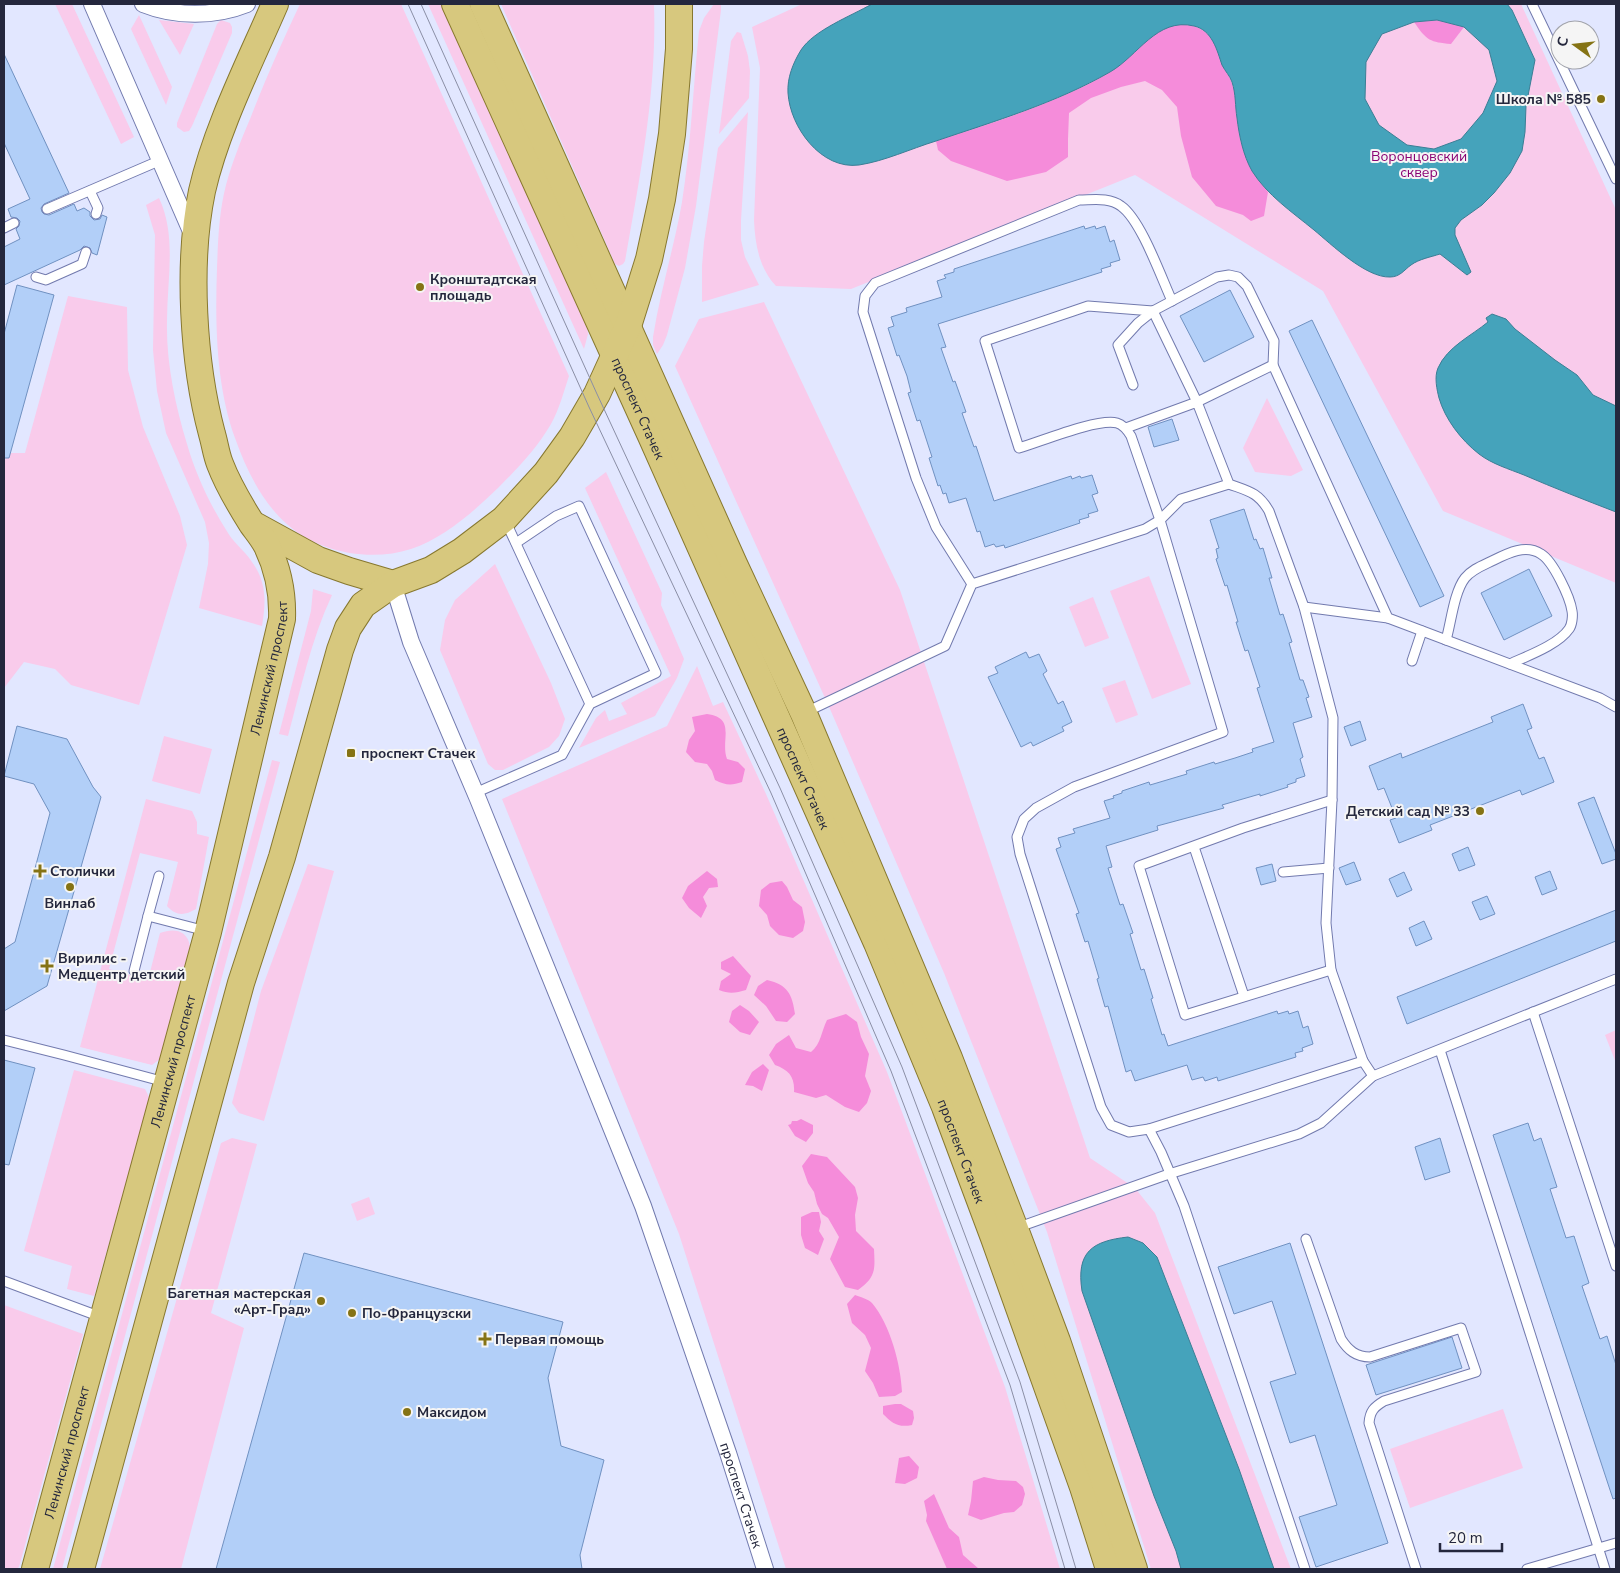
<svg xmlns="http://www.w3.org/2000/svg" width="1620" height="1573" font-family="'Nunito Sans',sans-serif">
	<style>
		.green { fill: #f9cbeb }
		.forest { fill: #f58cda }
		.water { fill: #45a3bb; stroke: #3b7e95; fill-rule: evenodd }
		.building { fill: #b2cff8; stroke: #7091c1 }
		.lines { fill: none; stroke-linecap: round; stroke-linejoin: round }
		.service-casing { stroke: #727aae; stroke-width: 11 }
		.minor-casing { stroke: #727aae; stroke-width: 18 }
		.primary-casing { stroke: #87782f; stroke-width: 28 }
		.service { stroke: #fff; stroke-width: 9 }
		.minor { stroke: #fff; stroke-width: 16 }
		.primary { stroke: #d7c87e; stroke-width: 26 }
		.tram { stroke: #8a8ea5; stroke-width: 1 }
		.poi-dot { fill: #857314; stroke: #f5f5f5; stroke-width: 2 }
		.labels { text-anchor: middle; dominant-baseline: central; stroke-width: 4; stroke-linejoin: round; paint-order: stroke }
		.poi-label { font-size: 14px; font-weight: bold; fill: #24273d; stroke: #f5f5f5; text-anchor: start }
		.park-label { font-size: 14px; fill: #8a0474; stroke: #f5f5f5 }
		.street-label { font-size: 14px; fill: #24273d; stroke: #f5f5f5 }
	</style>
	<rect width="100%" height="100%" fill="#e2e7ff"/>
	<g class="green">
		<polygon points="55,4 72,4 134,137 121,144"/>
		<path d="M 300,4 L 401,4 L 569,376 C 564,391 559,410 551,424 C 537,448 518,468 498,488 C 473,512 444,538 411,549 C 371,562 320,553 288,525 C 262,503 246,469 235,438 C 216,385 215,324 217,268 C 218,240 219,212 226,185 C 232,163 241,140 250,119 C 265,80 282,42 300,4 Z"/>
		<polygon points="428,4 441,4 587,326 588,334 584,349"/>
		<path d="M 501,4 L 654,4 C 657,90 640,176 625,261 L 623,264 L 619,266 L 615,264 Z"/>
		<path d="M 714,4 L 721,4 L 721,10 L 696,206 L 685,268 L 667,335 L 663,345 L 657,354 L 653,345 L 653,337 C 660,292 674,248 682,202 C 691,145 693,88 699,31 L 704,18 Z"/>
		<path d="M 802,4 L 1521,4 L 1616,210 L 1616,583 L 1443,511 L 1323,291 L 1135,175 L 851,289 L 776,286 C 759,268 755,244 754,220 L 760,68 L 752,27 Z"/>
		<polygon points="139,15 172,87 166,105 131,29"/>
		<polygon points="159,20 194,24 180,55"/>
		<polygon points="221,20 230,23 232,27 232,33 192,126 189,131 184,132 177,127 177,123 217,24"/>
		<polygon points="737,32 741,33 748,56 750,71 749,98 719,134 731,41"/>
		<polygon points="748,112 741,220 741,240 745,257 759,285 702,302 702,266 704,242 718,148"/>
		<path d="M 159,198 C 177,236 167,280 167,321 C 166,362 175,404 187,444 C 196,475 210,505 228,533 C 232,540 239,546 245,553 C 266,577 267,596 262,626 L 199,608 L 208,564 L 209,543 L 205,522 L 166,433 L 157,391 L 153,350 L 155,235 L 146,205 Z"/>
		<polygon points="68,296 127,307 128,370 143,427 180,516 187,545 139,705 71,685 55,669 24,662 4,688 4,464 7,453 25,453"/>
		<polygon points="764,302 900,590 1090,1158 1135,1188 1155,1213 1291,1569 1151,1569 1047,1232 944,973 830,709 675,366 699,319"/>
		<polygon points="1267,398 1303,470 1291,476 1255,472 1243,448"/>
		<polygon points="606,472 662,593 661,605 684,659 677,678 655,716 579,748 596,718 605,710 609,721 627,714 621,703 671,676 585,488"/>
		<polygon points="495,564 551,683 565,719 559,736 549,747 503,770 495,770 488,764 440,650 445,620 455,600"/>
		<polygon points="1149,576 1191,684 1152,699 1110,591"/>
		<path d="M 313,589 L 332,595 C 311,640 301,688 288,736 L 279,734 L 311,611 Z"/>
		<polygon points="1093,597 1109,638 1085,647 1069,607"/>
		<polygon points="697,666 713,706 723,702 766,794 887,1072 1005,1387 1060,1569 786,1569 679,1234 502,799 667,726"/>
		<polygon points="1125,680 1138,715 1116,723 1102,688"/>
		<polygon points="164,736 212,749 200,794 152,781"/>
		<polygon points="272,760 280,762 62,1569 53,1569"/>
		<path d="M 146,799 L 192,811 L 197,822 L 197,834 L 209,837 L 196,909 C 184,916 176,916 167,906 L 178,862 L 140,853 L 109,969 L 148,980 L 160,933 C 174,928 187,930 190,946 L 160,1059 L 152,1065 L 80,1047 Z"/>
		<polygon points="308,864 334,871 264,1121 239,1113 232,1103 261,991"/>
		<polygon points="1616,1030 1616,1063 1605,1035"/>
		<polygon points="74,1070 145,1089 150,1099 94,1296 67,1289 72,1266 24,1251"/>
		<polygon points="232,1138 257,1144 211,1313 244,1328 181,1569 100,1569 221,1143"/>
		<polygon points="369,1197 375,1214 357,1221 351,1204"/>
		<polygon points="4,1305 83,1334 19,1567 16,1569 4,1569"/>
		<polygon points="1503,1409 1523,1468 1410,1508 1390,1449"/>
	</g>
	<g class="forest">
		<path d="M 1437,20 L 1464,27 L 1451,44 C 1430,42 1427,41 1414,22 Z"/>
		<path d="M 1182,23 C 1211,29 1213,38 1222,64 C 1224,70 1229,75 1231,81 C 1239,99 1236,126 1242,146 C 1247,164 1257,178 1268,192 L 1264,216 L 1251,221 L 1243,215 L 1216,206 L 1192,177 L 1181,136 L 1177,107 L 1162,90 L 1145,81 L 1121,87 L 1091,98 L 1069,113 L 1068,139 L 1068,157 L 1046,172 L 1007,181 L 951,161 L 938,150 L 936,141 C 992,123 1060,102 1110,72 C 1128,61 1140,43 1157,32 C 1165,27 1174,26 1182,23 Z"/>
		<path d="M 707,714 C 737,718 720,740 727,759 L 738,762 L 745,769 L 742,782 C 731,786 725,785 715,780 L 712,771 L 707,764 L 695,762 L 686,752 L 689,740 L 695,731 L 692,717 Z"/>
		<polygon points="707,871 717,879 718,887 709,888 703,897 707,906 701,918 689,908 682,898 688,886"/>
		<polygon points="782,881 787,887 793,900 802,907 805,922 803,931 793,938 779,935 770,926 767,915 759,906 761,890 770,883"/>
		<path d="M 733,956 L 751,976 L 746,990 C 736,993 729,994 719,990 L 721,981 L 731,974 L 721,969 L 721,962 Z"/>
		<path d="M 767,980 C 788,985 792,994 795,1014 L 787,1022 L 776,1021 L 766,1006 L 754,995 L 758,986 Z"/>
		<polygon points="740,1005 749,1011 759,1022 750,1035 740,1032 729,1022 732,1011"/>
		<path d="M 846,1014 L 857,1022 L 861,1037 L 869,1054 L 865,1076 L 871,1091 L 867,1103 L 859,1112 L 845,1107 L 826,1095 L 816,1098 L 794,1092 C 795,1077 789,1070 775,1065 L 769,1055 L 776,1044 L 789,1035 L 796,1048 L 811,1052 C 821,1044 821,1032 827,1020 Z"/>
		<polygon points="763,1064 769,1070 762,1091 753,1086 745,1085 752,1072"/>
		<polygon points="801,1119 813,1125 813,1133 806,1142 795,1136 788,1125 791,1124 792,1121 797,1121"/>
		<path d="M 811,1154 L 827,1157 L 855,1187 L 858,1198 L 855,1215 L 856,1231 L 874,1249 C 875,1270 876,1277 858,1290 L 845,1287 L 830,1259 L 839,1237 L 828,1218 L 822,1214 L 817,1204 L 814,1192 L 808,1183 L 802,1166 Z"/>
		<polygon points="812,1212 819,1212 821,1222 819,1231 824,1239 818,1255 805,1248 801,1235 801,1217"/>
		<path d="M 855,1295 C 860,1297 868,1299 872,1303 C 890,1324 901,1365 902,1392 L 895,1396 L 879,1397 L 873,1383 L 865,1371 L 871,1348 L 865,1335 L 852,1323 L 847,1304 Z"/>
		<path d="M 895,1404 L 901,1404 L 913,1411 L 914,1418 L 912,1425 C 898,1428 892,1423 883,1414 L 883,1406 Z"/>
		<polygon points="909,1456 919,1467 917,1478 905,1484 895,1483 899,1458"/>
		<polygon points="984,1477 998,1480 1016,1481 1023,1487 1025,1494 1022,1505 1014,1512 1004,1513 981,1520 968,1515 971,1501 973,1481"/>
		<polygon points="934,1494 949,1528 959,1537 963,1555 979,1569 947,1569 926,1521 927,1515 924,1501"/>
	</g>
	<g class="water">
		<path d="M 872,4 L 1507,4 L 1512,10 L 1535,60 L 1526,106 L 1525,132 L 1522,151 L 1510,173 L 1494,193 L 1482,205 L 1461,220 L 1455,228 L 1455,235 L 1471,272 L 1467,275 L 1440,254 C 1431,257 1419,259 1411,265 C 1404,270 1400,277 1390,277 C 1366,278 1331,244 1314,230 C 1292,212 1267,195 1252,171 C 1243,155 1239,135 1237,118 C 1235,106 1236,94 1232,82 C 1230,76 1225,71 1222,65 C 1217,50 1212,30 1194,26 C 1157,17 1138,56 1110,72 C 1056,103 995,121 936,141 C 910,149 885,161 859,165 C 821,170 790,127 788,93 C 787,78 793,63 801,50 C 814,30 851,16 872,4 ZM 1437,20 L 1464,27 L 1489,50 L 1497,81 L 1483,113 L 1461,139 L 1434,149 L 1407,145 L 1379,125 L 1365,99 L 1366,62 L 1382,34 L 1414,22 Z"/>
		<path d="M 1492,314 L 1506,319 L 1515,329 L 1555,360 L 1577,375 L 1593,395 L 1616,406 L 1616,512 C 1585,500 1554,488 1524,475 C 1509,469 1492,464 1479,454 C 1461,440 1445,419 1439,398 C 1437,390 1434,377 1438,368 C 1447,347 1471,336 1488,322 L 1486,318 Z"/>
		<path d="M 1128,1237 L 1143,1243 L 1157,1257 L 1239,1469 L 1274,1569 L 1181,1569 L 1176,1551 L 1154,1496 L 1082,1291 C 1076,1252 1092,1241 1128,1237 Z"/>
	</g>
	<g class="building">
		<polygon points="4,54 69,193 44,204 41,208 42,212 44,214 49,215 74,204 77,211 84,208 90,212 90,216 94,220 100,219 102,215 107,217 97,255 92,253 90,248 84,246 80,250 4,285 4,247 20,239 16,229 19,226 20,221 17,218 11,217 8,209 30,199 4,143"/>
		<polygon points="1084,226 1085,229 1095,226 1096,229 1105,226 1110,242 1114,240 1120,260 1110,263 1111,266 1101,269 1102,272 938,324 946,347 941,348 953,382 955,381 966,412 962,413 974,447 976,446 994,501 1071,476 1072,479 1080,476 1081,478 1092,475 1098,493 1092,495 1098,511 1088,514 1089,517 1079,520 1080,523 1005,548 1004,545 996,547 994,544 985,547 980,531 977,532 966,498 949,503 946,493 943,494 940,485 938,486 929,458 932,457 920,420 917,421 908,393 911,392 907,376 899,355 897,356 888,328 894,326 891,317 907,312 906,308 942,297 937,281 946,278 944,275 954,272 954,269"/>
		<polygon points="17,285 54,295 9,458 4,458 4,334"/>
		<polygon points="1230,290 1254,337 1204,362 1180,316"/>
		<polygon points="1312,320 1444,596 1420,607 1289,331"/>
		<polygon points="1172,419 1179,440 1154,447 1148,427"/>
		<polygon points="1244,509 1254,540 1256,539 1260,549 1263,548 1272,578 1269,578 1280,615 1283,614 1292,642 1289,643 1300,680 1303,680 1309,697 1306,698 1312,717 1293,723 1303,757 1300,759 1305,776 1296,779 1296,782 1287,785 1288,787 1260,796 1260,794 1222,805 1224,808 1157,826 1158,830 1106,846 1112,867 1108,868 1120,905 1123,904 1133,933 1130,934 1141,970 1144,969 1153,998 1151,999 1162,1035 1164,1034 1168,1046 1277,1011 1278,1014 1288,1011 1289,1014 1298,1011 1303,1028 1308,1026 1313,1044 1302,1048 1303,1051 1295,1053 1296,1057 1218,1081 1217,1077 1205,1081 1203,1077 1192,1080 1187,1065 1135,1081 1131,1070 1126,1072 1108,1006 1105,1007 1097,979 1099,978 1088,941 1085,942 1076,914 1079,913 1056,849 1061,847 1058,838 1075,833 1073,829 1110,818 1104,801 1114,798 1113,796 1122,793 1122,791 1149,782 1150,785 1187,774 1186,771 1214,762 1215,764 1235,758 1253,752 1252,749 1274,742 1257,688 1260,687 1248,650 1245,651 1236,622 1238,622 1227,585 1225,586 1216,559 1218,558 1216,549 1219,548 1210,520"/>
		<polygon points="1529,569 1552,616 1504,640 1481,593"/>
		<polygon points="1026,652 1029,658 1039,654 1047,671 1043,674 1058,704 1063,701 1072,722 1062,727 1064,731 1033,746 1031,742 1021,747 988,677 998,673 995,667"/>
		<polygon points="1523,704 1532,728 1527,730 1539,759 1544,757 1554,782 1522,795 1520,790 1430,825 1432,830 1399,843 1390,820 1396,818 1384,788 1378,790 1369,766 1401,753 1402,758 1493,722 1491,717"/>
		<polygon points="1360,721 1366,740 1351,746 1344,727"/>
		<polygon points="17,726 67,739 93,787 101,797 47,986 4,1011 4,949 15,942 50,813 34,784 4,776"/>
		<polygon points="1594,797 1616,854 1616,859 1602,864 1578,803"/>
		<polygon points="1468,847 1475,865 1459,871 1452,854"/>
		<polygon points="1354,862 1361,880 1346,885 1339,868"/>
		<polygon points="1272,864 1276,881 1261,885 1256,868"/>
		<polygon points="1550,871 1557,889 1542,895 1535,877"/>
		<polygon points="1404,872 1412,890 1397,897 1389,879"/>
		<polygon points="1487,896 1495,914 1480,920 1472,902"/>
		<polygon points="1616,910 1616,941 1407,1024 1397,997"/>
		<polygon points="1424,921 1432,939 1416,946 1409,928"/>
		<polygon points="4,1060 35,1068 9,1165 4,1164"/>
		<polygon points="1528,1123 1534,1141 1541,1138 1557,1187 1550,1189 1566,1238 1574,1236 1589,1283 1582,1286 1600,1339 1607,1336 1616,1365 1616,1498 1613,1499 1493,1135"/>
		<polygon points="1440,1138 1450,1172 1425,1180 1415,1147"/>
		<polygon points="1290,1243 1388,1543 1316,1567 1299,1517 1337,1505 1315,1435 1290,1443 1270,1382 1296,1374 1272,1301 1234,1314 1218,1267"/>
		<polygon points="304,1253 563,1322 548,1378 561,1446 604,1460 580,1555 582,1569 216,1569"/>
		<polygon points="1452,1337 1462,1368 1376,1395 1366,1365"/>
	</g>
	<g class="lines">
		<g class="service-casing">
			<g id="service">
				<polyline points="1532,4 1616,179"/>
				<polyline points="90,191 98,208 96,214"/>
				<polyline points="47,209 161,160"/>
				<polyline points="4,228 14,223"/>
				<polyline points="36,277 46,280 82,264 86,252"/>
				<path d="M 1153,311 L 1088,306 L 985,341 L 1019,448 C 1040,442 1097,418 1117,423 C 1124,425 1128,431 1131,436 L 1160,520 L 1223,732 L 1074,787 L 1036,808 L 1024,819 L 1017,837 L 1020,854 L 1101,1107 L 1111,1125 L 1129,1132 L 1149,1129 L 1161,1152 L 1184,1206 L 1305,1569"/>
				<polyline points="1153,311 1197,402 1273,365 1388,618 1600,698 1616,707"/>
				<polyline points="1133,385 1118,345 1138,323 1153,311 1217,277 1229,275 1238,277 1247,286 1274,341 1273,365"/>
				<path d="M 1126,428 L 1197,402 L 1229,484 C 1248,491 1258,492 1269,511 L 1304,607 L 1333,718 L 1332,800 L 1326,923 L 1331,970 L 1363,1061 L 1373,1076"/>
				<polyline points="505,520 590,704"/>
				<path d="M 972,584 L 936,527 L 916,478 L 863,312 L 865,296 L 875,283 L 1079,200 C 1093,200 1109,197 1121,206 C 1141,220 1161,277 1172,301"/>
				<polyline points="1304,607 1388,618"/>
				<path d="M 1446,640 C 1451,623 1454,592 1465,578 C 1472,569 1484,565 1494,560 C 1508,553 1526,544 1541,554 C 1553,561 1570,597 1572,611 C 1573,616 1572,625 1569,629 C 1558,645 1527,656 1510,664"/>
				<polyline points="1412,661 1422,631"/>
				<polyline points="806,712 945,646 972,584 1145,529 1160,520 1181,499 1229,484"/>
				<polyline points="475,793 562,755 590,704 656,673 579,506 556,516 516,543"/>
				<polyline points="1194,847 1244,996"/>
				<polyline points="1283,872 1329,868"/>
				<polyline points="159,876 148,916 206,931"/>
				<polyline points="1331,970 1185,1015 1139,866 1243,828 1332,800"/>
				<polyline points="134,971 148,916"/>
				<polyline points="1533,1012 1616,1266"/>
				<polyline points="4,1040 64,1055 165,1082"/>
				<polyline points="1440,1050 1605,1569"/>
				<polyline points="1149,1129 1363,1061"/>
				<polyline points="1016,1228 1169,1174 1299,1134 1321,1123 1373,1076 1616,979"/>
				<path d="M 1306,1239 L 1341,1339 C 1348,1350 1356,1357 1370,1357 L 1461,1328 L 1476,1372 L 1384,1401 C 1374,1407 1370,1411 1369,1423 L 1416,1569"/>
				<polyline points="4,1281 101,1317"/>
				<polyline points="1527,1569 1616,1543"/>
			</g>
		</g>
		<g class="minor-casing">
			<g id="minor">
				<polyline points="92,4 193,236"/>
				<path d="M 143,4 C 175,17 215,17 247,4"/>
				<path id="s1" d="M 393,584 L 411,642 L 478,799 L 643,1206 L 728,1453 L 765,1569"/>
			</g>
		</g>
		<g class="primary-casing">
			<g id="primary">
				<path id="s2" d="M 455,4 L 651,436 L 877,943 L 945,1107 L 994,1238 L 1083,1487 L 1109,1569"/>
				<polyline points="483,4 734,564 804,714 949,1058 1015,1229 1057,1341 1134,1569"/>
				<polyline points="256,526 318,560 349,571 393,584"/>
				<path id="s3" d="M 35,1569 L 208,932 L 282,619 C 283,593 278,569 267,546 C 263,538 257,531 252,524 C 240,505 228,485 220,464 C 216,454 215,444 212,434 C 193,363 187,263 202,191 C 216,129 250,62 275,4"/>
				<polyline points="81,1569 241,983 282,857 340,650 348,628 363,605 393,584 431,570 462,551 504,519 546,473 572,437 597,394 628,326 649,259 662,199 672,134 679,49 679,4"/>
			</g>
		</g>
		<use href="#service" class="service"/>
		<use href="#minor" class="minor"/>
		<use href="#primary" class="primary"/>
		<g class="tram">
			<polyline points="408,4 589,407 771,793 891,1071 1010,1385 1065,1569"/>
			<polyline points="421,4 597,394 780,788 902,1067 1020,1382 1076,1569"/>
		</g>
	</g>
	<g class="poi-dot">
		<circle cx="1601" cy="99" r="5"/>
		<circle cx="420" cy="287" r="5"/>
		<rect x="346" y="748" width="10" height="10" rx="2.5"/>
		<circle cx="1480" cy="811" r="5"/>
		<path d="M37.5 863.5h5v5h5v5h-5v5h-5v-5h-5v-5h5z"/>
		<circle cx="70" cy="887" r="5"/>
		<path d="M44.5 958.5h5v5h5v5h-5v5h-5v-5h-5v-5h5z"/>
		<circle cx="321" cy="1301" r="5"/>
		<circle cx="352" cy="1313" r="5"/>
		<path d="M482.5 1331.5h5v5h5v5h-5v5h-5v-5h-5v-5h5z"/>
		<circle cx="407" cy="1412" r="5"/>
	</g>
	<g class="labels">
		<g class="poi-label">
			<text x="1591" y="99" text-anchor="end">Школа № 585</text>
			<text x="430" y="279">Кронштадтская<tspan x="430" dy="16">площадь</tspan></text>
			<text x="361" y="753">проспект Стачек</text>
			<text x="1470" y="811" text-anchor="end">Детский сад № 33</text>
			<text x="50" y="871">Столички</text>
			<text x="70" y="903" text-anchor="middle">Винлаб</text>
			<text x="58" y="958">Вирилис -<tspan x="58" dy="16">Медцентр детский</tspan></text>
			<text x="311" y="1293" text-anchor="end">Багетная мастерская<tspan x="311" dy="16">«Арт-Град»</tspan></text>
			<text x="362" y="1313">По-Французски</text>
			<text x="495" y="1339">Первая помощь</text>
			<text x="417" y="1412">Максидом</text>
		</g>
		<g class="park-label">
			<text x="1419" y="156">Воронцовский<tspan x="1419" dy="16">сквер</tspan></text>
		</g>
		<g class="street-label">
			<text stroke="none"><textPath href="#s2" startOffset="444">проспект Стачек</textPath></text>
			<text stroke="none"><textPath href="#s3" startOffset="931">Ленинский проспект</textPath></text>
			<text stroke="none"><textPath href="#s2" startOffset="849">проспект Стачек</textPath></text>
			<text stroke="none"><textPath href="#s3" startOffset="526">Ленинский проспект</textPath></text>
			<text stroke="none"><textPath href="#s2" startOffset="1254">проспект Стачек</textPath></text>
			<text stroke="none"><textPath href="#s3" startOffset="121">Ленинский проспект</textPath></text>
			<text stroke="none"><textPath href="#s1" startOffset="976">проспект Стачек</textPath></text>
		</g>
	</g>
	<rect width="1620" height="1573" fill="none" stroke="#24273d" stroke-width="10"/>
	<g transform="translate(1575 45) rotate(285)"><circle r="24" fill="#f5f5f5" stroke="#a1a3ab"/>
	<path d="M0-4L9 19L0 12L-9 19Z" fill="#857314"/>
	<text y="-8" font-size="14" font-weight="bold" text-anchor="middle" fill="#24273d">С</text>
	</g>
	<path d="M1440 1543v8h62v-8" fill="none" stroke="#24273d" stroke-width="2.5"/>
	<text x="1448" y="1543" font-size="15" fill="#24273d" stroke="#f5f5f5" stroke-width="4" paint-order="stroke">20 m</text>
</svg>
